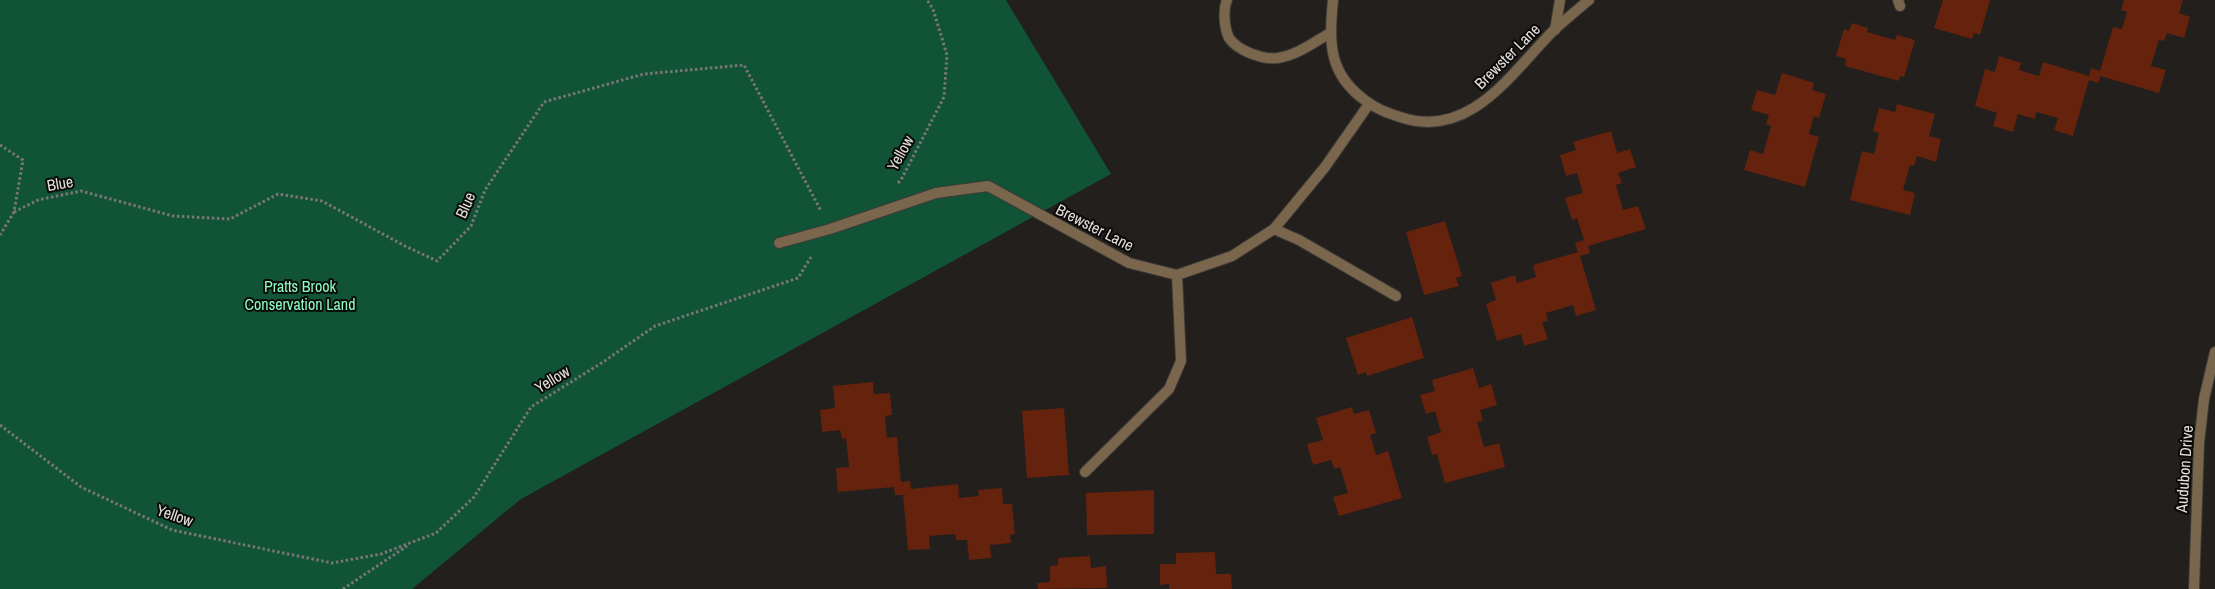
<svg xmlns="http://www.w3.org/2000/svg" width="2215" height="589" font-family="'Archivo Narrow',sans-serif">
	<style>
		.forest { fill: #115336 }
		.building { fill: #65220d }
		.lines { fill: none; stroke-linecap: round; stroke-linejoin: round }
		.lane-casing { stroke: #3d3a37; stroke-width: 12 }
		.street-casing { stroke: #3d3a37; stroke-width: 12 }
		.path { stroke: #797674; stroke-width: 3; stroke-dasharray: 2.5 2.5; stroke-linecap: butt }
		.lane { stroke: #7a664c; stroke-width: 10 }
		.street { stroke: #7a664c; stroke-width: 10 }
		.labels { text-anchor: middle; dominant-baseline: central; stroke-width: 4; stroke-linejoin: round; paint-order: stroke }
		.street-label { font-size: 16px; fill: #e2dfdd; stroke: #0a0908 }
		.park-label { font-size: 16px; fill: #8cfbc1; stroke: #0a0908 }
	</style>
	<rect width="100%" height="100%" fill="#221f1c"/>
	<polygon class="forest" points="0,0 1006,0 1111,174 521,499 412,589 0,589"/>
	<g class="building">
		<polygon points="1943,0 1990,0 1980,35 1974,33 1972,39 1934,28"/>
		<polygon points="2124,0 2183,0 2179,13 2190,17 2184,38 2167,33 2164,41 2159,40 2151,66 2166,70 2159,93 2100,76 2099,83 2089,80 2073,136 2054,130 2058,118 2036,112 2035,119 2018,114 2013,132 1993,126 1997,113 1975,106 1985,69 1995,72 1999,56 2021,63 2019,70 2039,76 2043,62 2089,76 2091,68 2100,71 2113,27 2122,29 2127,12 2121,10"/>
		<polygon points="1852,23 1868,28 1867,32 1895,40 1897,35 1915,40 1904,77 1900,76 1899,81 1845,66 1846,59 1836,56 1844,29 1849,31"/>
		<polygon points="1782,73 1814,83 1812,90 1826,94 1819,118 1814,116 1809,134 1819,137 1805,187 1744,170 1750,150 1763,154 1771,126 1766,124 1769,115 1751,110 1757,90 1775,95"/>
		<polygon points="1897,104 1935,114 1929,136 1941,139 1936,162 1917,156 1914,166 1910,165 1903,190 1915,193 1910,215 1850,200 1862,151 1874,154 1879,133 1873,131 1879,108 1895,112"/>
		<polygon points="1611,131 1617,153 1630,149 1636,167 1618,173 1622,183 1616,185 1623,210 1638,206 1646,229 1588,246 1590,253 1580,256 1596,310 1576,316 1573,305 1546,313 1548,321 1542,322 1548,339 1524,346 1521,334 1497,341 1486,304 1496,300 1491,283 1515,275 1517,283 1536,277 1533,265 1578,252 1575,243 1584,240 1577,218 1572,220 1565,198 1583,193 1577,173 1566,176 1560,155 1576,150 1573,142"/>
		<polygon points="1445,221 1462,276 1456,278 1459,286 1424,295 1406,232"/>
		<polygon points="1412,317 1424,358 1367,376 1366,372 1358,375 1346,338"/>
		<polygon points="1473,368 1479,388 1491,384 1497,405 1480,410 1483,421 1477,422 1484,447 1499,443 1505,467 1445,483 1437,454 1432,455 1427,437 1441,432 1435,411 1426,414 1420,395 1435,391 1432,380"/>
		<polygon points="873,382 874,394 890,393 892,415 885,416 887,438 897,437 901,482 910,481 911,489 958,484 959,498 979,496 978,490 1002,488 1003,504 1012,504 1015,534 1010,535 1011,543 990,545 991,558 969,560 967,540 956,540 955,534 929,536 930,549 908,550 903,495 895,495 894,487 838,492 836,468 849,467 846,438 842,439 840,430 822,432 820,410 835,408 833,386"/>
		<polygon points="1352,407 1354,414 1369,410 1376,433 1370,435 1376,455 1388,451 1402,498 1339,516 1333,497 1348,493 1340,467 1334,469 1331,460 1313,465 1307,444 1323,440 1316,418"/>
		<polygon points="1064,408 1069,475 1027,478 1022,411"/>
		<polygon points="1154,490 1154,534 1087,535 1086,493"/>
		<polygon points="1215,552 1216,574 1231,574 1232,589 1169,589 1169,584 1160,585 1160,564 1176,564 1176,553"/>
		<polygon points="1090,556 1091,568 1106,566 1107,588 1038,589 1037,583 1050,582 1050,566 1058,565 1058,558"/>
	</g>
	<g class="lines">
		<g class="lane-casing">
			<g id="lane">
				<path d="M 1227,0 C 1223,9 1224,28 1229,38 C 1238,51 1263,60 1278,58 C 1297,55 1313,43 1330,33"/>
				<polyline points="1898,0 1900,6"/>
				<polyline points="1274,229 1299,240 1396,296"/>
				<polyline points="1085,472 1169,389 1181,361 1177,275"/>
			</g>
		</g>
		<g class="street-casing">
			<g id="street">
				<path d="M 1333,0 C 1329,43 1328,74 1366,101 C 1376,109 1388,113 1400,117 C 1470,141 1512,72 1554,30 C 1565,20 1577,10 1589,0"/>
				<polyline points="1555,30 1560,0"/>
				<polyline points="779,243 830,229 936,193 988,186 1129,263 1177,275 1232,256 1274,229 1325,167 1369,104"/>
				<polyline points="2194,589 2199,443 2204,399 2215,352"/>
			</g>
		</g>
		<g class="path">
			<polyline points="0,145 23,160 14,212 0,235"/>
			<polyline points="898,183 902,178 944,97 947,55 933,9 927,0"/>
			<polyline points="14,212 38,200 81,191 173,216 230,219 278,194 322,201 405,246 437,261 471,226 485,190 544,102 644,74 744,65 821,211"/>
			<polyline points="0,425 81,487 172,530 332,563 381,554 436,533 474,497 531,407 603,362 655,326 798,278 811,257"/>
			<polyline points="343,589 407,546"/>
		</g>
		<use href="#lane" class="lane"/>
		<use href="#street" class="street"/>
	</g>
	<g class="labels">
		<g class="street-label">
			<text transform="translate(1507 56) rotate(-45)">Brewster Lane</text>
			<text transform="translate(900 153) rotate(-61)">Yellow</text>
			<text transform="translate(60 183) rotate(-10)">Blue</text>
			<text transform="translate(465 205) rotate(-66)">Blue</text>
			<text transform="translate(1095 227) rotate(27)">Brewster Lane</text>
			<text transform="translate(552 379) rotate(-31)">Yellow</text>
			<text transform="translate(2184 469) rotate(-86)">Audubon Drive</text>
			<text transform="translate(175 515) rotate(19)">Yellow</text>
		</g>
		<g class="park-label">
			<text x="300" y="286">Pratts Brook<tspan x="300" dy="18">Conservation Land</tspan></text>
		</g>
	</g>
</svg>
